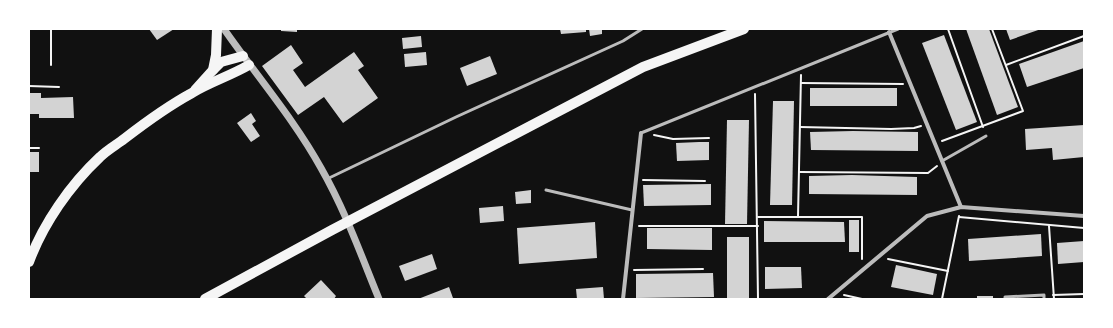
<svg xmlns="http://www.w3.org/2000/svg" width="1113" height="328" font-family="'Archivo Narrow',sans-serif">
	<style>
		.building { fill: #d3d3d3 }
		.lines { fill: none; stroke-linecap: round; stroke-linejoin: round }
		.path { stroke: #f5f5f5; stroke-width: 2 }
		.service { stroke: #bcbcbc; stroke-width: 3 }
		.minor { stroke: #bcbcbc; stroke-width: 4 }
		.tertiary { stroke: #bcbcbc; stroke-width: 7 }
		.primary { stroke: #f5f5f5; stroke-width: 10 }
	</style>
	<rect width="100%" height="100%" fill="#111"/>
	<g class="building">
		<polygon points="149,29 174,29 157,40"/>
		<polygon points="281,29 297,29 297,32 281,31"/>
		<polygon points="560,29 586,29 586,32 561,34"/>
		<polygon points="589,29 602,29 602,34 590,36"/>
		<polygon points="966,29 989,29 1018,107 997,115"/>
		<polygon points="1006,29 1041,29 1010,40"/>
		<polygon points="944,35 977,122 956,130 922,43"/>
		<polygon points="421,36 422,47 403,49 402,38"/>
		<polygon points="1084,41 1084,68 1027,87 1019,64"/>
		<polygon points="291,45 303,63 293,70 305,87 354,52 364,66 358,70 378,98 343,123 324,97 298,115 262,66"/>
		<polygon points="426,52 427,65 405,67 404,54"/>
		<polygon points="490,56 497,74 467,86 460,68"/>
		<rect x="810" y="88" width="87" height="18"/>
		<polygon points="29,93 41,93 41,98 73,97 74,118 39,118 39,114 29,114"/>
		<polygon points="773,101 794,101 792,205 770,205"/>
		<polygon points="251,113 256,121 252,124 260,136 251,142 237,123"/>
		<polygon points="727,120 749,120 747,224 725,224"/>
		<polygon points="1084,125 1084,157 1053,160 1052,148 1026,150 1025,129"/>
		<polygon points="853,131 918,132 918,151 811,150 810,132"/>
		<polygon points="699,142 709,142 709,160 677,161 676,143"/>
		<rect x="29" y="152" width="10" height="20"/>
		<polygon points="852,175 917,177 917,195 809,194 809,176"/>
		<polygon points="711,184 711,205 644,206 643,185"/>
		<polygon points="531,190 531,203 516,204 515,192"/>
		<polygon points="503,206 504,221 480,223 479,208"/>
		<rect x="849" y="220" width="10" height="32"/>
		<polygon points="764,221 844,222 845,242 764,242"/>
		<polygon points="595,222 597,258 519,264 517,228"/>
		<polygon points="647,228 712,228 712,250 647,249"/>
		<polygon points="1041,234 1042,256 969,261 968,239"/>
		<rect x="727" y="237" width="22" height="62"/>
		<polygon points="1084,241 1084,262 1058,264 1057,243"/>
		<polygon points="432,254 437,269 405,281 399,266"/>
		<polygon points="896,265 937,274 933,295 891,287"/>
		<polygon points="765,267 801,267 802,288 765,289"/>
		<polygon points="713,273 714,297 636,298 636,274"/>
		<polygon points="321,280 336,296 334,299 307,299 304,296"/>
		<polygon points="449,287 453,298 418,299"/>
		<polygon points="603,287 604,299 577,299 576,289"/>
		<rect x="977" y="296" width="16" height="3"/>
	</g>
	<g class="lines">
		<g class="path">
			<polyline points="948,29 983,127"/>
			<polyline points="51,65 51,29"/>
			<polyline points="1006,65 1084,36"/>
			<polyline points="801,83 903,84"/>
			<polyline points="29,86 59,87"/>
			<polyline points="755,94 758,299"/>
			<polyline points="800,127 891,129 914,128 921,126"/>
			<polyline points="654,135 673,139 709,138"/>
			<polyline points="942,141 1023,111 992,29"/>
			<polyline points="29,148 39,148"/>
			<polyline points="800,172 928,173 937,166"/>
			<polyline points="643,180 705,181"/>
			<polyline points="798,216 801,75"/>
			<polyline points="758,217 862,217 862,259"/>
			<polyline points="959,217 1084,228"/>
			<polyline points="639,226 758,226"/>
			<polyline points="1049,226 1054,299"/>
			<polyline points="888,259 948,271"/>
			<polyline points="634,270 703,269"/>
			<polyline points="844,295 862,299"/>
			<polyline points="1053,295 1084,294"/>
			<polyline points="942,299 959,216"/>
		</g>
		<g class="service">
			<polyline points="641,133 898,29"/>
			<polyline points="942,161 986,136"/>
			<polyline points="327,179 456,117 623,41 642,29"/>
			<polyline points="546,190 632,210"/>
			<polyline points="1005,299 1005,297 1044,295 1044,299"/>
		</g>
		<g class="minor">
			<polyline points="889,32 961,207"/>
			<polyline points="623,299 641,133"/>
			<polyline points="828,299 927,216 961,207 1084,216"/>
		</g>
		<path class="tertiary" d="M 224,29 C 256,75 294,119 321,168 C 345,210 361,255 379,299"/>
		<g class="primary">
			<polyline points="213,70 221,62 243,56"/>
			<polyline points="195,90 213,70 216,55 217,29"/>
			<path d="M 29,262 C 43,224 70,185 100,157 C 107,150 116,145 124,139 C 146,122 168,106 192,93 C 210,82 230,76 249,65"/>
			<polyline points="205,299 332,230 643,67 744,29"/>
		</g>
	</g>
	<rect width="1113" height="328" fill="none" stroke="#ffffff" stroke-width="60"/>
</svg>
